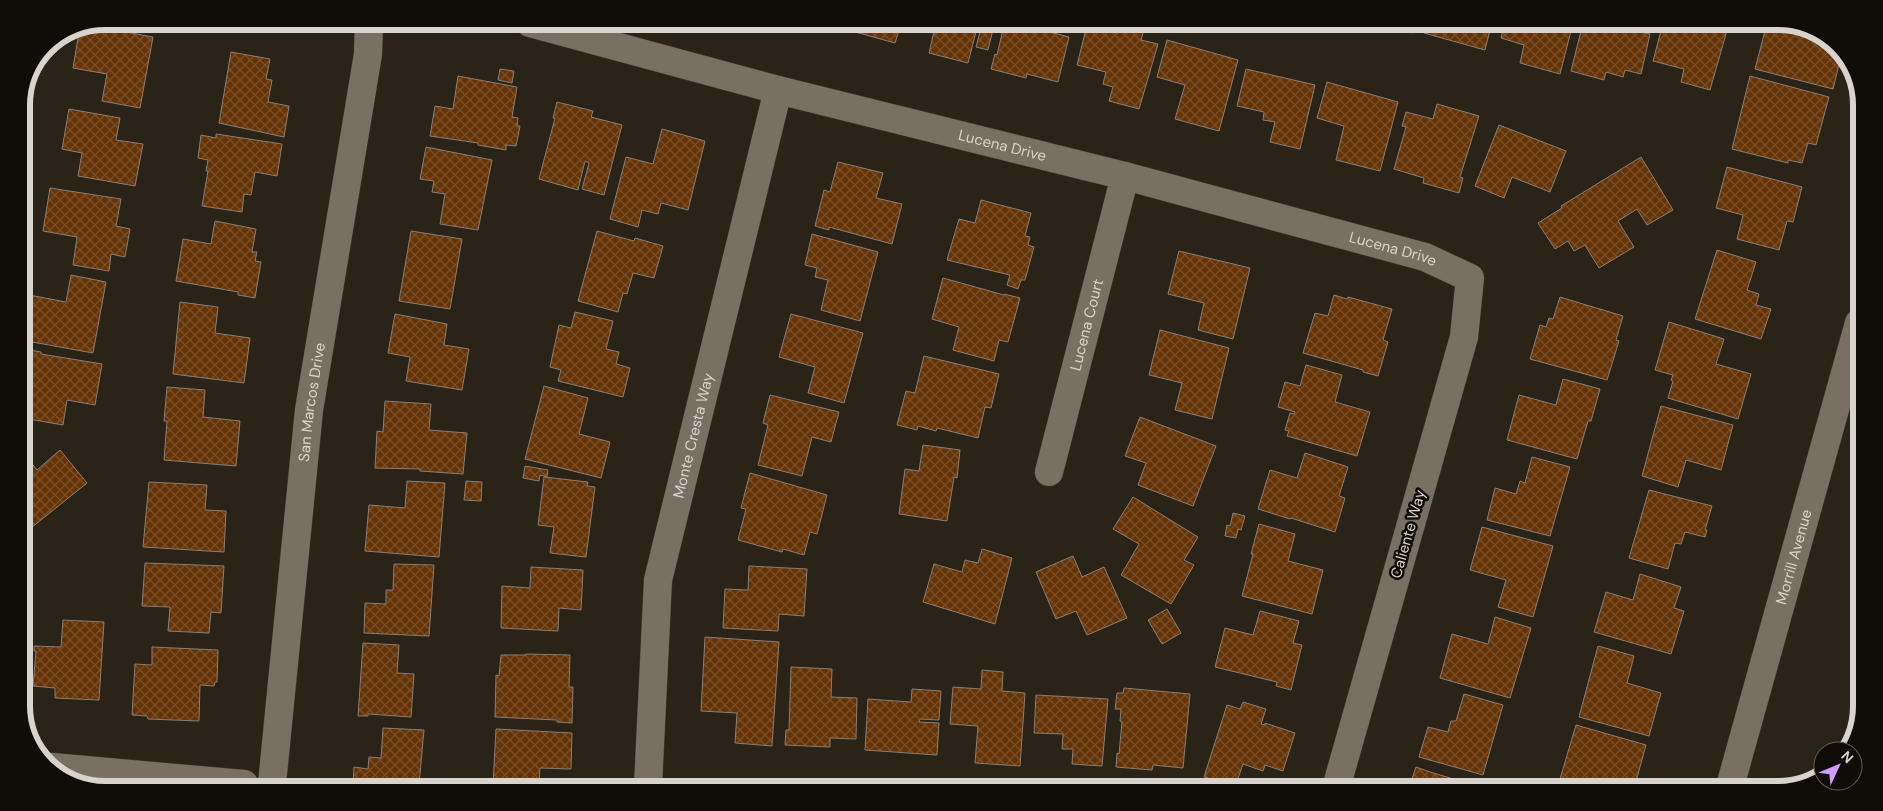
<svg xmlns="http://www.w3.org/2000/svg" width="1883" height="811" font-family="'DM Sans',sans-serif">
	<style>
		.building { fill: url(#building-cross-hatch); stroke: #8c7d74 }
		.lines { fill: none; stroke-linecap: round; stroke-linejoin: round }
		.minor-casing { stroke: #423d34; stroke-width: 29 }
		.minor { stroke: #787163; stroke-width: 28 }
		.labels { text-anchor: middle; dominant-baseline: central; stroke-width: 5; stroke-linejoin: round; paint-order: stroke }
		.street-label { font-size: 15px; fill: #d8d3cc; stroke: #100d08 }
		.rim { fill: none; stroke: #d8d3cc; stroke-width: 6 }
	</style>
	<defs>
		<pattern id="building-cross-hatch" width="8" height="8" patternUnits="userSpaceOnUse" patternTransform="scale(1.25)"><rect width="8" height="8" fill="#653306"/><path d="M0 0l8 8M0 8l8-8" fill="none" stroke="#7a5029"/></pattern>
	</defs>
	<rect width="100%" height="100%" fill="#2a2318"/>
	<g class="building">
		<polygon points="826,24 901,24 895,43"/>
		<polygon points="914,24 978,24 968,63 929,53 934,31 913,26"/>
		<polygon points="982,24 994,25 988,50 976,47"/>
		<polygon points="88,25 153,37 140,108 102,101 107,74 73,68 80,26"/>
		<polygon points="1004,25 1048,25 1046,31 1069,37 1058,82 1027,74 1026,78 991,69 995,54 997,55"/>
		<polygon points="1087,25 1118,33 1120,25 1145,26 1141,40 1158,44 1139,109 1109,101 1113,87 1103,84 1106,72 1077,65"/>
		<polygon points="1375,26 1415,26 1413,33 1391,27 1390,30"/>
		<polygon points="1426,26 1491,26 1485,50 1424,33"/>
		<polygon points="1504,26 1572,27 1560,74 1520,63 1524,45 1501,38"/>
		<polygon points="1582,27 1630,27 1629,29 1650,34 1641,74 1625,70 1623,77 1606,72 1604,80 1571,71"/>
		<polygon points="1662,27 1728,27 1710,90 1681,82 1684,69 1653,61"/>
		<polygon points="1766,27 1810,28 1842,52 1833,89 1755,69"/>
		<polygon points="1167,40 1238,60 1219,131 1175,119 1185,85 1157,77"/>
		<polygon points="231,52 270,59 266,79 272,80 268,102 289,106 284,137 219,123"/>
		<polygon points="500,69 514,71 512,83 498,80"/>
		<polygon points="1246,69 1315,85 1300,149 1270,142 1275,122 1263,120 1264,112 1237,106"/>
		<polygon points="458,76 517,87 512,117 518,118 517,126 520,126 516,146 506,145 506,150 478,145 478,143 430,136 435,106 453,109"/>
		<polygon points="1750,76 1829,97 1816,145 1808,143 1802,163 1788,160 1788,163 1732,149"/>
		<polygon points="1327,82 1398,102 1380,171 1336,160 1344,126 1317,118"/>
		<polygon points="557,102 593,111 591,117 622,125 604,195 582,189 589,163 585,161 578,190 539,179 555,118 553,118"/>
		<polygon points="1437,104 1479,116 1460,177 1463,178 1459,193 1423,183 1424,178 1394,169 1406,127 1402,126 1406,112 1433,119"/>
		<polygon points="69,109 120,118 116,140 143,144 135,186 78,176 82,153 62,149"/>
		<polygon points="1499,125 1566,151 1550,192 1512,177 1504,198 1475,186"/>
		<polygon points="662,129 705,141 688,210 661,203 658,214 642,210 638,227 610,219 626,157 653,164"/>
		<polygon points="216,134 282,144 277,176 255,172 251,195 244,194 242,212 202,206 208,171 206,171 208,160 198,158 201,135 216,138"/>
		<polygon points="426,147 492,160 478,230 440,224 445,194 432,192 434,181 420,179"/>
		<polygon points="1641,157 1673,210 1647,225 1637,209 1618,221 1634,247 1599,268 1585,245 1574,251 1568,241 1555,249 1538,223 1562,208 1561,206"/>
		<polygon points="838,162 883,173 876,198 902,204 892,244 829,227 829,230 815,226 824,190 830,192"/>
		<polygon points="1727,167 1802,187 1793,222 1787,221 1779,250 1737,239 1743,215 1716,208"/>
		<polygon points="50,188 121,199 116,226 130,229 125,257 111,254 109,271 73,265 77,237 43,231"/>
		<polygon points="981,200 1031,213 1025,236 1030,237 1028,245 1034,247 1025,280 1021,280 1018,289 1007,285 1010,275 947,260 959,219 975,223"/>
		<polygon points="215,221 256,229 252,252 257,252 255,261 261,262 255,298 238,295 238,292 176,281 183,239 211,244"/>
		<polygon points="411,231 462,239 450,309 399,301"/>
		<polygon points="597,231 634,241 635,238 663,246 654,278 633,273 627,294 623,293 618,312 578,301"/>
		<polygon points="812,234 878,252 860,321 821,310 828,280 815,277 817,268 805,265"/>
		<polygon points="1717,250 1756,262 1747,290 1759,294 1756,305 1771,309 1761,339 1695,319"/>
		<polygon points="1179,251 1250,268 1233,339 1198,330 1204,303 1168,294"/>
		<polygon points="71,275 106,282 93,353 21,340 29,295 66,302"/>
		<polygon points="943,278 1004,295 1004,294 1020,298 1008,342 999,340 994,361 953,350 959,327 932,319"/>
		<polygon points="1334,295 1347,299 1348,297 1392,309 1383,340 1388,342 1378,376 1363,372 1363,370 1303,353 1315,313 1328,316"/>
		<polygon points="1560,297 1623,316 1616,340 1619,341 1607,380 1530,359 1540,325 1546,327 1549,318 1553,319"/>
		<polygon points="180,302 218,307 215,333 250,338 244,383 173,374"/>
		<polygon points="575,312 613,321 606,349 619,352 616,364 630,368 623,397 558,381 561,370 550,367 559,325 571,328"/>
		<polygon points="395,314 447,324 444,345 469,349 462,390 406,381 410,357 388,353"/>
		<polygon points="791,314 863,333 844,403 808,393 815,367 779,357"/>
		<polygon points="1669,322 1724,339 1716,364 1751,374 1738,419 1668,398 1673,381 1671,380 1673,375 1655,370"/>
		<polygon points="1160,330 1229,348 1212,419 1175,410 1182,383 1149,375"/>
		<polygon points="24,349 41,352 41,354 102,364 95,405 67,400 63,425 23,418 27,396 22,395 24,385 21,384 21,364"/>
		<polygon points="924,356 999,374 991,408 985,407 978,438 937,428 936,431 918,426 917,430 897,425 906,391 915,393"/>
		<polygon points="1306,365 1342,375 1335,402 1370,412 1357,456 1287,436 1289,431 1285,430 1290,413 1294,414 1295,412 1278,407 1285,382 1300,386"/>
		<polygon points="1563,379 1600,389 1591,421 1588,421 1577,459 1507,440 1519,395 1556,405"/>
		<polygon points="544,386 588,398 579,434 610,442 601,478 525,459"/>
		<polygon points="167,387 205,390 203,417 240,421 236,466 164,460 167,421 164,421"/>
		<polygon points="770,395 839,412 831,442 812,437 802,476 758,465 768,425 763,423"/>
		<polygon points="385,401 431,404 429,430 467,433 463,474 420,471 420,469 375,468 377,431 383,432"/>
		<polygon points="1661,406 1733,425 1721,470 1686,460 1678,487 1642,476"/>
		<polygon points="1140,417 1216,446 1193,506 1138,485 1146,463 1125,456"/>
		<polygon points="923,445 960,450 957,478 954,477 947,521 899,514 905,469 919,471"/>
		<polygon points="60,450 87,483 31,528 21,517 21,468 30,461 37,470"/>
		<polygon points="1305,453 1348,467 1339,496 1345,498 1335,532 1291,518 1290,519 1258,509 1270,470 1297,478"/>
		<polygon points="1532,457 1570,467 1550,536 1487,520 1495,488 1516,494 1520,481 1525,483"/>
		<polygon points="525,466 548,470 547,477 540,475 539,481 523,478"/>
		<polygon points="750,473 827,495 817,534 810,532 804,555 783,549 782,552 738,540 746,509 741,508"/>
		<polygon points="544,477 588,482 587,486 595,487 586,557 550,553 554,527 538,525"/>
		<polygon points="407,481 445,483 439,557 365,551 369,505 405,508"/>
		<polygon points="466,481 482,482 481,501 464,500"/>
		<polygon points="149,482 207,485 205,510 226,511 224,552 143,547"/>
		<polygon points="1649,490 1712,506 1705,530 1707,530 1705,537 1685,532 1681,544 1675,543 1668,569 1629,558"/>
		<polygon points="1133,497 1198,537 1184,560 1194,565 1171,604 1121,575 1139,544 1113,529"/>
		<polygon points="1233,513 1245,516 1241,530 1238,529 1236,538 1225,536 1227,525 1230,526"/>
		<polygon points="1259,524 1295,534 1288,561 1323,570 1312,614 1242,596 1253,554 1251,554"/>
		<polygon points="1482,527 1553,546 1533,617 1498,607 1506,580 1470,570"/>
		<polygon points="982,549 1012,558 995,624 923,602 934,564 962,572 965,560 978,563"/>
		<polygon points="1073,556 1082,577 1104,567 1127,618 1087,635 1076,611 1056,619 1036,572"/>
		<polygon points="145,563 224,566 221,613 211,612 209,633 168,631 170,607 142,606"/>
		<polygon points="394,564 434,565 429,636 364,633 365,603 386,604 386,590 393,590"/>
		<polygon points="749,566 807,569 804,616 779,614 778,631 723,628 725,589 748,590"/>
		<polygon points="531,567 583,570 581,610 559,608 558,631 501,628 502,586 530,588"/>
		<polygon points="1640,574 1681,587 1674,608 1684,611 1671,654 1594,632 1606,592 1633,600"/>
		<polygon points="1167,609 1181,633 1162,644 1148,620"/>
		<polygon points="1260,611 1299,621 1293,643 1302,645 1291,690 1276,686 1277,682 1215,667 1225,628 1253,635"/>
		<polygon points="1495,617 1531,628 1510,698 1440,678 1452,634 1488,644"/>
		<polygon points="63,620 104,622 99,700 55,698 55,688 33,686 36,651 34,651 34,646 61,647"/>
		<polygon points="705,637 779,642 772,746 735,743 737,713 701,711"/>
		<polygon points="363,643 399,645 397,673 414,674 411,717 368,714 368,716 358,716"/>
		<polygon points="1598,646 1634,656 1627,683 1661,693 1649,736 1579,717"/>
		<polygon points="152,647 218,650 217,682 215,682 214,686 200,685 199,721 148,719 147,716 132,715 135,664 152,665"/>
		<polygon points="526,654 570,655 569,687 573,687 572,723 557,722 557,720 495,717 496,675 499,676 501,655 526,655"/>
		<polygon points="791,667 832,669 831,697 857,698 856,739 830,738 830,747 785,745 786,730 789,730"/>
		<polygon points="982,670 1003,672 1002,691 1025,693 1020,766 975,763 978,726 950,724 953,687 981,689"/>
		<polygon points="1124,688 1190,694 1183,768 1153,765 1152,770 1116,767 1117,753 1119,754 1122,722 1120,721 1121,709 1115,709 1117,693 1123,693"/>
		<polygon points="912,689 941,691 939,720 920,719 919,722 939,723 937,755 865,750 868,699 911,702"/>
		<polygon points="1464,694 1503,705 1483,775 1419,757 1428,727 1448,732 1451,721 1456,721"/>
		<polygon points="1036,695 1108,699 1102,766 1072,764 1073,749 1062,749 1063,734 1034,733"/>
		<polygon points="1243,702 1266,709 1261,724 1265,725 1265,723 1295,733 1283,771 1265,765 1263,771 1243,764 1235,787 1204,777 1227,705 1240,709"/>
		<polygon points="1576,725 1646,745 1634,789 1600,779 1597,789 1557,789"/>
		<polygon points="383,728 424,730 419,785 353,785 354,767 368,769 369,757 381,758"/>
		<polygon points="496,729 572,733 571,769 540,768 539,785 493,785"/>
		<polygon points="1847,737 1854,739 1843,751"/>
		<polygon points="1416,767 1430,772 1487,789 1409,788"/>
	</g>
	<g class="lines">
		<g class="minor-casing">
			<g id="minor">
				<path id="s1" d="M 530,23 L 778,90 L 1125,176 L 1425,257 L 1470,278 L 1464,337 L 1336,788"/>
				<path id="s2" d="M 1049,472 L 1125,176"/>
				<polyline points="52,767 244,784"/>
				<path id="s3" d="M 272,784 L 309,410 L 368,54 L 369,22"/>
				<path id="s4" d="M 648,786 L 658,580 L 778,90"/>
				<path id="s5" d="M 1729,790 L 1859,323"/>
			</g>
		</g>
		<use href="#minor" class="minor"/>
	</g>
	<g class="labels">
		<g class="street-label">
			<text stroke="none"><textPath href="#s1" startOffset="488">Lucena Drive</textPath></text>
			<text stroke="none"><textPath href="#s1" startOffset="892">Lucena Drive</textPath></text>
			<text stroke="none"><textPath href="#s2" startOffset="152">Lucena Court</textPath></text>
			<text stroke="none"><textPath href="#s3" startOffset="384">San Marcos Drive</textPath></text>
			<text stroke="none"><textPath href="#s4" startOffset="355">Monte Cresta Way</textPath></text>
			<text transform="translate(1408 534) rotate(-74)">Caliente Way</text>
			<text stroke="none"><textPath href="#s5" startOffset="242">Morrill Avenue</textPath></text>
		</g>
	</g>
	<path d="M0 0H1883V811H0ZM105 30H1778A75 75 0 0 1 1853 105V706A75 75 0 0 1 1778 781H105A75 75 0 0 1 30 706V105A75 75 0 0 1 105 30Z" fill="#100d08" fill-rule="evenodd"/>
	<path class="rim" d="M105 30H1778A75 75 0 0 1 1853 105V706A75 75 0 0 1 1778 781H105A75 75 0 0 1 30 706V105A75 75 0 0 1 105 30Z"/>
	<g transform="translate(1838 766) rotate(46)"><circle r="24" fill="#100d08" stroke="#605c56"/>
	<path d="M0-4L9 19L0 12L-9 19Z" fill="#d09dff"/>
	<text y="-8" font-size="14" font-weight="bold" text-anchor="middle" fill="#d8d3cc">N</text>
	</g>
</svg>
